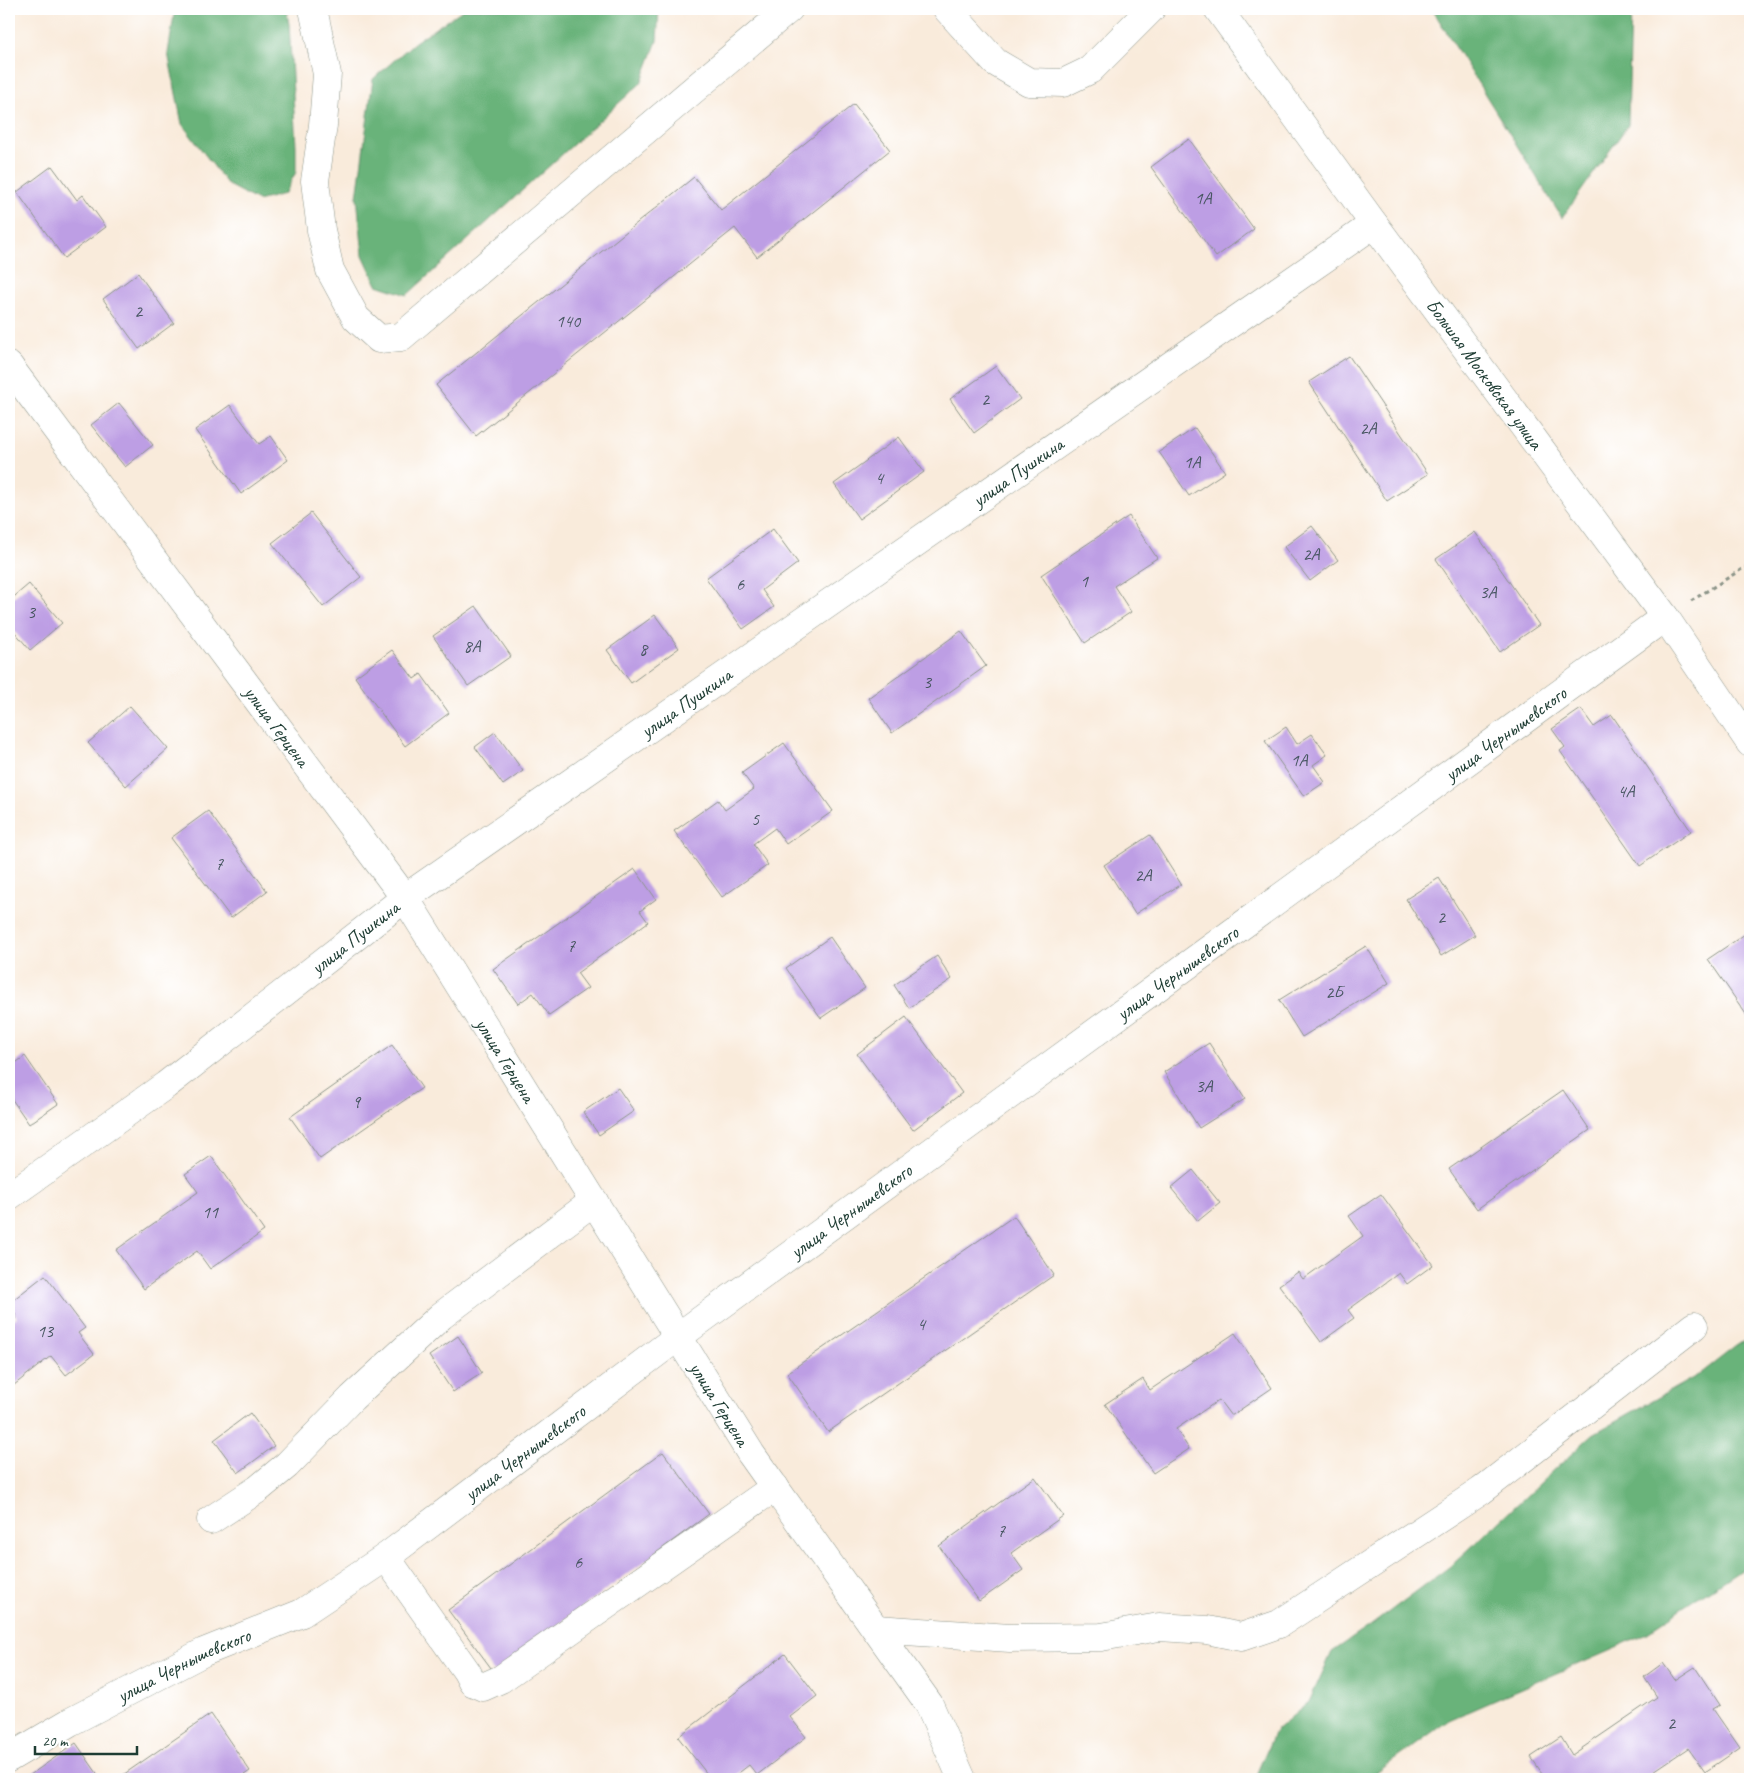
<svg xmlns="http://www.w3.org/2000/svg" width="1759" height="1788" font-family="Caveat,sans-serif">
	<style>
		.forest { fill: #69b37a; stroke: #447857 }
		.building { fill: #bd9ee4 }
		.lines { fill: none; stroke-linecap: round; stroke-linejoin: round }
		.minor-casing { stroke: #8c9488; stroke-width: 29 }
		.path { stroke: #8c9488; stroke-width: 3; stroke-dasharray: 4 4; stroke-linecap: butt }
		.minor { stroke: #fff; stroke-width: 28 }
		.labels { text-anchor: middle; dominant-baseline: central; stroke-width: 4.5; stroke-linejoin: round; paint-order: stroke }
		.number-label { font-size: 18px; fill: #465560 }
		.street-label { font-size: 20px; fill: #1f3d34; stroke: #fff }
	</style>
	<rect width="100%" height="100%" fill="#fff"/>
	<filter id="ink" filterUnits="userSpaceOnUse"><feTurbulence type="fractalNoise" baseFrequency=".02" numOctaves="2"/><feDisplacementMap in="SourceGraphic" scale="10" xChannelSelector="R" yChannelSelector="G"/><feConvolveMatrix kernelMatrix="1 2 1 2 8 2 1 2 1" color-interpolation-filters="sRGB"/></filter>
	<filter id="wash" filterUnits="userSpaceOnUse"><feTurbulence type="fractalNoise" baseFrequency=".0096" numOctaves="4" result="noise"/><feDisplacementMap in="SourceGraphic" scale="20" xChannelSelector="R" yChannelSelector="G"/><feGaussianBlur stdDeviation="1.12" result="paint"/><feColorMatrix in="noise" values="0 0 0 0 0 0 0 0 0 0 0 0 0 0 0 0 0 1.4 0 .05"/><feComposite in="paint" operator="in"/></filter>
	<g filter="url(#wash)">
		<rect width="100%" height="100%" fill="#f9ebdb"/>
		<g class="forest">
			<polygon points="175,9 286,9 289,24 296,146 296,172 284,194 258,201 228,185 182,124 168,53"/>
			<polygon points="464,9 659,9 657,41 641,83 407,295 377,285 363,255 357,197 373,79 415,42"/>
			<polygon points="1432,9 1631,9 1628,125 1562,218"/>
			<polygon points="1750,1337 1750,1563 1639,1637 1449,1720 1368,1779 1255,1779 1256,1775 1275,1731 1309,1702 1332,1652 1370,1626 1453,1564 1593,1434 1700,1374 1736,1346"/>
		</g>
		<g id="blocks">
			<g class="building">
				<polygon points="854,104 890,150 757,257 735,228 476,436 436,385 694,177 721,210"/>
				<polygon points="1189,139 1254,229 1216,257 1151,167"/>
				<polygon points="52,166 77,200 83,195 106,227 64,258 17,192"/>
				<polygon points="138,273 174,323 139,349 103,299"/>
				<polygon points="1349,356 1428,474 1387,501 1309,382"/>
				<polygon points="996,366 1020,399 974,433 950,399"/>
				<polygon points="119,403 153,445 125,467 91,425"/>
				<polygon points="230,405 259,444 271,436 288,460 241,494 195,430"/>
				<polygon points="1195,428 1225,472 1189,496 1159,452"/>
				<polygon points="899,437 924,472 859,519 834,484"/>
				<polygon points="311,513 361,577 323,607 272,543"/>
				<polygon points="1129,516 1157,558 1114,586 1131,612 1085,643 1041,575"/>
				<polygon points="1312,526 1338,560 1310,581 1284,547"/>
				<polygon points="773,529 798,563 762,590 774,607 743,629 706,578"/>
				<polygon points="1475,532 1539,625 1500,652 1436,559"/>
				<polygon points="29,584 62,623 30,650 9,625 9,601"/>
				<polygon points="476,606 511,656 468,686 433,636"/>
				<polygon points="655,615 679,648 631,683 607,650"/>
				<polygon points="961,631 986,666 892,733 868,698"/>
				<polygon points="392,650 414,679 421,674 449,713 405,746 355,677"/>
				<polygon points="130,706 168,749 126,786 88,743"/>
				<polygon points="1581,709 1594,727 1612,715 1691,831 1640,866 1560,751 1565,747 1552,729"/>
				<polygon points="1286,727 1297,744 1312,734 1327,755 1313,765 1325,782 1304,796 1265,741"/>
				<polygon points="495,732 523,771 503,785 475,747"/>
				<polygon points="784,743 833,811 786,844 775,828 753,844 768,865 722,897 674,831 718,800 725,810 754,789 742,773"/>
				<polygon points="208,811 267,891 231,918 171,838"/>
				<polygon points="1150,835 1181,884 1135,914 1104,865"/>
				<polygon points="635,869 656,899 640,911 648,922 577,973 588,988 549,1015 533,993 518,1004 493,969"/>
				<polygon points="1439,878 1475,935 1441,956 1406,899"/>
				<polygon points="1748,932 1750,936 1750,1020 1708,959"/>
				<polygon points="830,937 865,988 821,1018 786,968"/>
				<polygon points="1366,946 1389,983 1302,1037 1279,1000"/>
				<polygon points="937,956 952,979 909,1008 894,985"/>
				<polygon points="906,1017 962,1093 913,1130 857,1054"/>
				<polygon points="1209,1043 1245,1099 1199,1128 1164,1072"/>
				<polygon points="392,1045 422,1088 320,1159 290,1117"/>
				<polygon points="25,1056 58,1104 29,1124 9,1095 9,1068"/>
				<polygon points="618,1088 634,1111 599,1135 583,1112"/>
				<polygon points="1563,1090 1590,1130 1477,1209 1449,1169"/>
				<polygon points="211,1156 264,1231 210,1269 197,1251 144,1289 116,1250 198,1192 185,1174"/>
				<polygon points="1193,1170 1220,1203 1198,1221 1171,1188"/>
				<polygon points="1381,1194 1433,1265 1407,1284 1399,1273 1348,1310 1354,1318 1321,1342 1279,1285 1298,1272 1303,1279 1363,1236 1349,1216"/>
				<polygon points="1014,1216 1054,1275 828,1432 787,1373"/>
				<polygon points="45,1275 85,1328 78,1333 94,1354 66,1375 51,1356 9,1389 9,1323 17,1317 9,1306 9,1303"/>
				<polygon points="1235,1333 1272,1388 1231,1416 1219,1400 1176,1429 1189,1449 1153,1473 1105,1404 1143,1379 1150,1390"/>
				<polygon points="458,1336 482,1373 453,1392 429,1356"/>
				<polygon points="250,1413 274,1446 238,1473 214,1440"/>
				<polygon points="663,1452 709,1514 494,1672 448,1610"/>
				<polygon points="1035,1477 1063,1516 1011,1553 1023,1570 979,1601 939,1546"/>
				<polygon points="785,1654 817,1696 790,1717 806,1737 757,1775 749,1765 731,1779 711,1779 678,1737"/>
				<polygon points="1663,1663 1675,1680 1695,1667 1720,1705 1713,1709 1740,1748 1705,1772 1688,1748 1642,1779 1546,1779 1531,1757 1561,1737 1572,1755 1657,1697 1644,1677"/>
				<polygon points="211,1714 250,1771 238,1779 117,1779"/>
				<polygon points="76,1743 101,1779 32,1779 30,1775"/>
			</g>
		</g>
	</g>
	<g filter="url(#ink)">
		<use href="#blocks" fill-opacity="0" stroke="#8c9488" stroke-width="1"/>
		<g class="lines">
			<g class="minor-casing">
				<g id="minor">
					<polyline points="313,9 327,74 323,125 315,181 321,230 330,270 356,318 379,339 401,337 789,9"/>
					<polyline points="947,9 995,62 1029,82 1063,83 1090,70 1151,9"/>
					<path id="s1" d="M 1218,9 L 1374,224 L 1665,617 L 1750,743"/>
					<path id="s2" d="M 9,366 L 405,898 L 751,1454 L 929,1704 L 962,1779"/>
					<path id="s3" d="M 9,1196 L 166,1085 L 405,898 L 1374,224"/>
					<polyline points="211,1520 258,1489 287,1465 352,1398 441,1316 594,1201"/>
					<polyline points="386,1557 467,1672 472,1682 483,1687 501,1679 775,1487"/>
					<polyline points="876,1629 1010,1638 1101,1637 1159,1627 1207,1630 1241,1637 1279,1624 1481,1491 1694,1326"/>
					<path id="s4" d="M 9,1758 L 70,1722 L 204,1652 L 302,1613 L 386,1557 L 679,1336 L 1665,617"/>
				</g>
			</g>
			<polyline class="path" points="1691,601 1750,564"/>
			<use href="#minor" class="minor"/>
		</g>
	</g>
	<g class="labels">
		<g class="number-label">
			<text x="1203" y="198">1А</text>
			<text x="138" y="311">2</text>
			<text x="568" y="321">140</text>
			<text x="985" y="399">2</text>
			<text x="1368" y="428">2А</text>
			<text x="1192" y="462">1А</text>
			<text x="879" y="478">4</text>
			<text x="1311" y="554">2А</text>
			<text x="1084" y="581">1</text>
			<text x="740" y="584">6</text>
			<text x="1488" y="592">3А</text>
			<text x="31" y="612">3</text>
			<text x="472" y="646">8А</text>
			<text x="643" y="649">8</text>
			<text x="927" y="682">3</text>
			<text x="1299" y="760">1А</text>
			<text x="1626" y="791">4А</text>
			<text x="755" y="819">5</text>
			<text x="219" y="864">7</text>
			<text x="1143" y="875">2А</text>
			<text x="1441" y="917">2</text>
			<text x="571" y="946">7</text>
			<text x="1334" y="992">2Б</text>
			<text x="1204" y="1086">3А</text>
			<text x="356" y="1102">9</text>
			<text x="210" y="1212">11</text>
			<text x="921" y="1324">4</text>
			<text x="45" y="1331">13</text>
			<text x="1001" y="1531">7</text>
			<text x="578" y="1562">6</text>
			<text x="1671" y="1723">2</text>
		</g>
		<g class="street-label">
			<text stroke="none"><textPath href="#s1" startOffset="452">Большая Московская улица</textPath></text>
			<text stroke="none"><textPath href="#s3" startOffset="1242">улица Пушкина</textPath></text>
			<text stroke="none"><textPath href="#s3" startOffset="838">улица Пушкина</textPath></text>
			<text stroke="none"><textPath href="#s2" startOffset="449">улица Герцена</textPath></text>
			<text stroke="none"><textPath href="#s4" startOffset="1818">улица Чернышевского</textPath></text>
			<text stroke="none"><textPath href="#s3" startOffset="432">улица Пушкина</textPath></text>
			<text stroke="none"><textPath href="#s4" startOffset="1412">улица Чернышевского</textPath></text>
			<text stroke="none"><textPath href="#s2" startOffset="854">улица Герцена</textPath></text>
			<text stroke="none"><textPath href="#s4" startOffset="1008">улица Чернышевского</textPath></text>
			<text stroke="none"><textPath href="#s2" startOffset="1259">улица Герцена</textPath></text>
			<text stroke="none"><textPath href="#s4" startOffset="602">улица Чернышевского</textPath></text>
			<text stroke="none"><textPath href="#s4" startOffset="198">улица Чернышевского</textPath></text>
		</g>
	</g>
	<rect width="1759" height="1788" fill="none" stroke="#fff" stroke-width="30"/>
	<path d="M35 1746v8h102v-8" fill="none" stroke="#1f3d34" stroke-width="2.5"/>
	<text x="42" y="1746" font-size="15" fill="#1f3d34" stroke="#ffffff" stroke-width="4" paint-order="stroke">20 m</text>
</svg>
